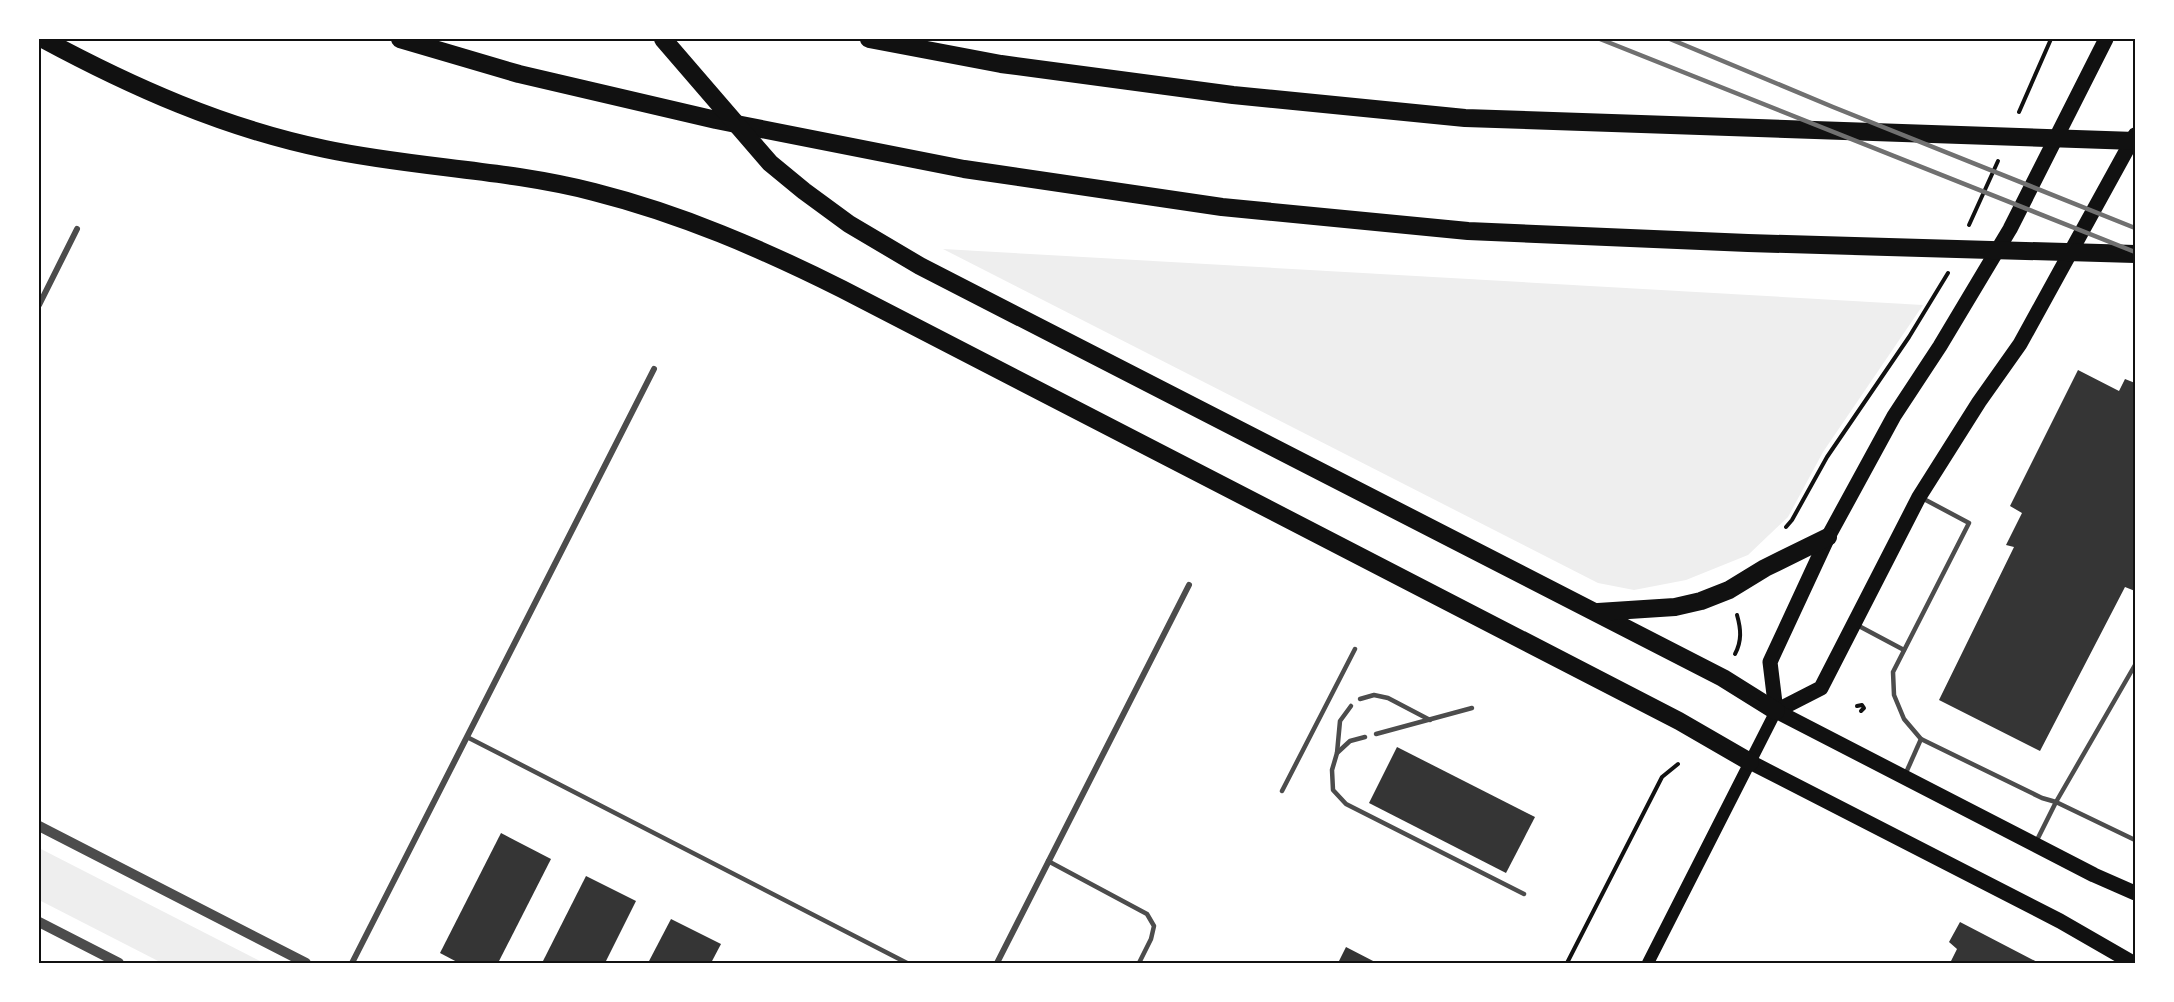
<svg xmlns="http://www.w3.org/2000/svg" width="2174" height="1002" font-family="'Fira Sans Condensed',sans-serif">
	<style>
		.green { fill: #eee }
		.building { fill: #353535 }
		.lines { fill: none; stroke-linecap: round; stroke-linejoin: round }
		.path { stroke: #111; stroke-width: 4 }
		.service { stroke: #4c4c4c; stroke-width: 4.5 }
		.minor { stroke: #4c4c4c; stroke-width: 6 }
		.tertiary { stroke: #4c4c4c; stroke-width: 10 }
		.secondary { stroke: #111; stroke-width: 12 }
		.primary { stroke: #111; stroke-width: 15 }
		.motorway { stroke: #111; stroke-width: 18 }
		.rail { stroke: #707070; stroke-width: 4.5 }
		.neatline { fill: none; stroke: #111; stroke-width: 2 }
	</style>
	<rect width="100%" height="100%" fill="#fff"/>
	<g class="green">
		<polygon points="943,249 1923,305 1823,452 1788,517 1748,555 1686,580 1634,590 1598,583"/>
		<polygon points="39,848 264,963 162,963 39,900"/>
	</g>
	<g class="building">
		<polygon points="2078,370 2119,391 2125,379 2135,383 2135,591 2125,587 2040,751 1939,700 2014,547 2006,545 2022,513 2010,506"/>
		<polygon points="1397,747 1535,817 1506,873 1369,803"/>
		<polygon points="501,833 551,859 498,963 459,963 440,953"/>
		<polygon points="586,876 636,901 605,963 542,963"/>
		<polygon points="671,919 721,944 711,963 648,963"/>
		<polygon points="1960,922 2039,963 1950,963 1957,949 1949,942"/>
		<polygon points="1346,947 1377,963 1338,963"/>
	</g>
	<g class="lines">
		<g class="path">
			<polyline points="2019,112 2051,39"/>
			<polyline points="1969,225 1998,161"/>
			<polyline points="1786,527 1792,520 1827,457 1909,337 1948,273"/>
			<path d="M 1735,654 C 1742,641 1741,629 1737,615"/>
			<polyline points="1857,706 1862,705 1864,708 1861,711"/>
			<polyline points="1567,963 1662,777 1678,764"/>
		</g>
		<g class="service">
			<polyline points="1922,498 1969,523 1893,672 1894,695 1904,719 1921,739 2042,798 2056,802 2135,665"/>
			<polyline points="1857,625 1904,650"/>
			<polyline points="1360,699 1374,695 1388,698 1430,720"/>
			<polyline points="1376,734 1472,708"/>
			<polyline points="467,737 907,963"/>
			<polyline points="1365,737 1350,741 1337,753 1332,770 1333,790 1346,804 1524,894"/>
			<polyline points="1337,753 1340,721 1351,706"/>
			<polyline points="1905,775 1921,739"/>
			<polyline points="1282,791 1355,649"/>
			<polyline points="2036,842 2056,802 2135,840"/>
			<polyline points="1048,861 1147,914 1154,926 1151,939 1139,963"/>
		</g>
		<g class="minor">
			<polyline points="39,305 77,229"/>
			<polyline points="352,963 654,369"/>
			<polyline points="997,963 1189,585"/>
		</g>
		<g class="tertiary">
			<polyline points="39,826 306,963"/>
			<polyline points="39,922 119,963"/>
		</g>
		<polyline class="secondary" points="1648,963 1776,711"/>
		<g class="primary">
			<polyline points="1776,711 1770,662 1828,537 1894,416 1940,346 2010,229 2106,39"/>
			<polyline points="1776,711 1821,688 1919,497 1979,402 2020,344 2135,135"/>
			<polyline points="1776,711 2094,875 2135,893"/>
			<polyline points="1750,762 2060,921 2133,963"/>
		</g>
		<g class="motorway">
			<path d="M 43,39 C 132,87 224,128 325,149 C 414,168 505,169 594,192 C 681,214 762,249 842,289 L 1679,721 L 1750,762"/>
			<polyline points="400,39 519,74 716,120 964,169 1222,207 1468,231 1748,243 2135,254"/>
			<polyline points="663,39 770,163 804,191 849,224 920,266 1723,678 1776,711"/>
			<polyline points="869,39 1001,64 1233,95 1465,118 2135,141"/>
			<polyline points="1598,612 1675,607 1701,601 1729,590 1765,568 1828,537"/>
		</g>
		<g class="rail">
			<polyline points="1600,39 2135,252"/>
			<polyline points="1670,39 1833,107 2135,228"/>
		</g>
	</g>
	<rect width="2174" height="1002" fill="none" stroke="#ffffff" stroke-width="81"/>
	<rect x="40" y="40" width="2094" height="922" class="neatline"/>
</svg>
